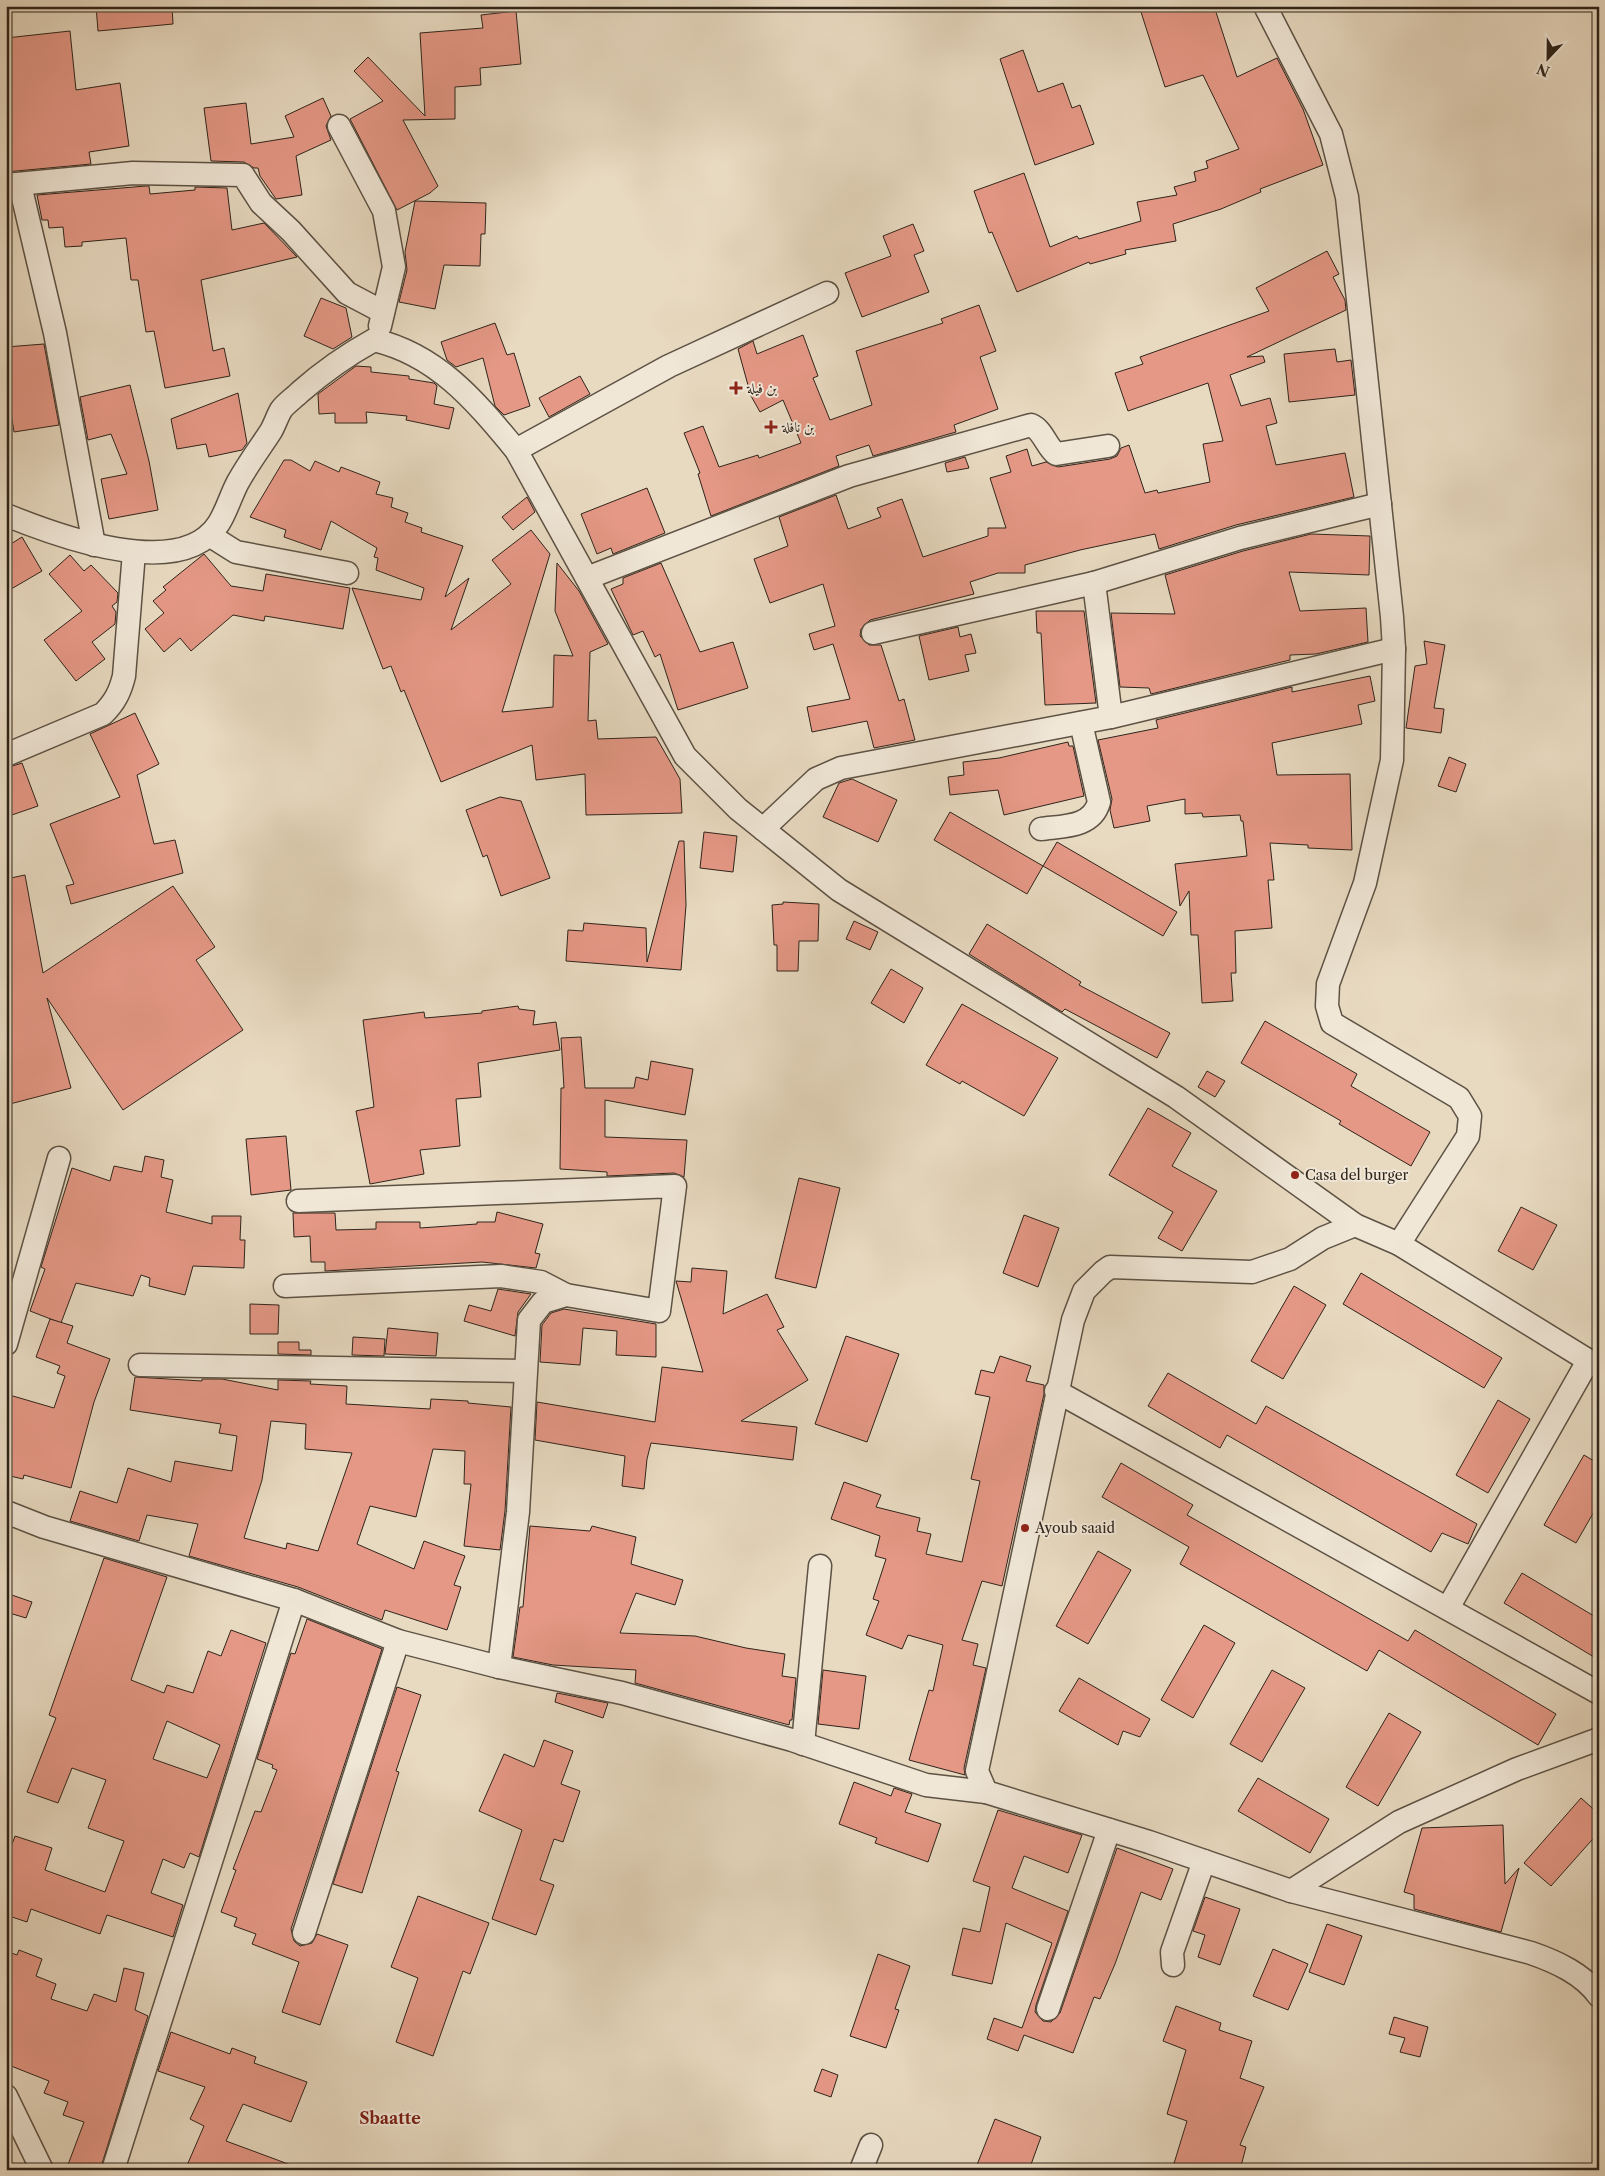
<svg xmlns="http://www.w3.org/2000/svg" width="1605" height="2176" font-family="'Libre Caslon Text',Amiri,serif">
	<style>
		.building { fill: #e59886; stroke: #2f241b; fill-rule: evenodd }
		.lines { fill: none; stroke-linecap: round; stroke-linejoin: round }
		.street-casing { stroke: #5d5244; stroke-width: 25 }
		.street { stroke: #f0e7d7; stroke-width: 22 }
		.poi-dot { fill: #8f2418; stroke: #f0e7d7; stroke-width: 2 }
		.labels { text-anchor: middle; dominant-baseline: central; stroke-width: 4; stroke-linejoin: round; paint-order: stroke }
		.poi-label { font-size: 14px; fill: #2f241b; stroke: #f0e7d7; text-anchor: start }
		.quarter-label { font-size: 16px; font-weight: bold; fill: #7a1f14; stroke: #f0e7d7 }
	</style>
	<rect width="100%" height="100%" fill="#e8dac1"/>
	<filter id="stains"><feTurbulence type="fractalNoise" baseFrequency=".004" numOctaves="4"/><feColorMatrix values="0 0 0 0 .2 0 0 0 0 .09 0 0 0 0 .02 0 0 0 .5 -.17"/></filter>
	<radialGradient id="worn" r=".72"><stop offset=".6" stop-color="#630" stop-opacity="0"/><stop offset="1" stop-color="#630" stop-opacity=".3"/></radialGradient>
	<g class="building">
		<polygon points="96,6 172,6 173,24 98,31"/>
		<polygon points="1160,6 1214,6 1237,77 1277,58 1303,109 1323,165 1260,189 1261,192 1221,209 1173,224 1176,241 1125,250 1126,254 1090,264 1089,262 1017,292 992,232 989,233 974,191 1024,173 1050,247 1077,236 1079,239 1141,221 1137,202 1177,195 1174,187 1196,181 1194,172 1208,168 1206,161 1239,149 1203,75 1165,87 1141,12"/>
		<polygon points="516,11 521,64 480,68 481,85 455,87 455,119 403,120 438,186 430,193 397,210 350,119 383,101 354,71 368,57 425,116 420,33 483,28 481,15"/>
		<polygon points="70,31 76,90 120,83 129,146 89,152 91,164 6,172 6,38"/>
		<polygon points="1023,50 1038,92 1063,83 1072,108 1080,105 1094,144 1035,165 1000,59"/>
		<polygon points="323,98 331,116 326,126 331,140 296,156 302,195 276,199 260,176 258,168 254,168 244,162 211,161 204,108 246,103 251,144 294,137 285,116"/>
		<polygon points="146,186 149,186 150,194 195,190 195,187 227,188 232,230 264,223 297,257 201,280 213,351 224,348 230,376 165,388 154,331 146,332 138,280 131,280 126,238 82,242 82,246 65,247 63,227 49,228 48,220 42,220 37,195"/>
		<polygon points="415,201 486,203 485,234 481,234 480,266 444,265 435,309 399,302 407,270 405,252"/>
		<polygon points="913,224 924,251 914,255 929,292 862,317 845,273 891,256 883,236"/>
		<polygon points="1327,251 1339,274 1333,277 1345,300 1346,310 1247,357 1263,356 1265,362 1230,375 1241,406 1270,398 1277,423 1266,426 1276,465 1345,453 1354,497 1236,525 1159,549 1155,534 1080,550 1025,565 1025,573 998,573 970,582 974,594 870,620 861,629 860,636 869,645 881,645 899,701 904,699 915,740 874,748 867,721 812,732 807,707 850,699 833,644 814,650 809,634 835,626 823,584 770,603 754,559 788,546 779,517 836,495 848,529 881,517 877,508 902,499 923,557 988,536 988,528 1006,528 990,478 1011,472 1006,456 1027,449 1032,466 1046,462 1058,467 1110,459 1117,456 1121,448 1129,445 1145,493 1157,490 1158,493 1210,482 1203,444 1223,441 1208,383 1128,411 1115,373 1143,364 1140,357 1269,311 1256,288"/>
		<polygon points="321,298 346,308 352,337 333,349 304,336"/>
		<polygon points="979,305 996,351 980,357 998,409 954,425 956,432 873,456 869,445 836,456 839,466 711,516 698,474 700,473 684,433 703,426 719,467 758,455 759,458 801,443 783,400 760,412 751,396 738,349 753,341 757,354 803,335 818,376 813,378 830,420 872,405 856,351 943,323 941,319"/>
		<polygon points="495,323 507,355 514,353 530,406 504,415 495,406 483,358 456,367 447,360 441,342"/>
		<polygon points="44,344 59,425 14,432 6,381 6,347"/>
		<polygon points="1335,349 1337,362 1351,360 1355,395 1289,402 1284,354"/>
		<polygon points="356,366 371,367 371,372 409,376 409,379 434,383 437,386 434,404 454,408 449,429 406,420 407,416 366,412 367,423 335,423 335,413 319,414 318,394"/>
		<polygon points="580,376 590,394 549,417 539,398"/>
		<polygon points="130,385 149,461 158,510 109,519 101,479 127,474 111,434 88,440 80,397"/>
		<polygon points="238,393 247,443 242,450 209,457 206,444 177,449 171,419"/>
		<polygon points="965,457 969,468 947,472 945,463"/>
		<polygon points="284,460 291,460 310,471 315,461 339,472 341,467 380,482 376,494 393,498 391,507 408,513 405,522 422,528 421,532 463,546 445,597 469,578 451,630 511,584 492,560 531,530 550,554 502,712 553,707 554,655 573,656 555,611 557,563 579,591 608,644 590,652 588,721 596,720 598,739 656,737 680,779 682,813 586,815 585,774 536,780 532,745 441,782 404,690 401,692 391,666 383,669 352,588 421,600 424,588 376,570 378,558 374,557 377,548 331,521 321,550 284,537 286,530 250,517"/>
		<polygon points="647,488 665,533 613,554 611,548 597,554 581,514"/>
		<polygon points="527,497 535,512 513,530 502,517"/>
		<polygon points="1311,534 1370,536 1369,575 1289,572 1300,611 1366,608 1368,642 1316,654 1290,655 1290,660 1151,694 1149,688 1120,687 1111,613 1175,614 1165,575 1243,551"/>
		<polygon points="22,537 42,571 6,592 6,547"/>
		<polygon points="204,554 231,586 263,591 266,574 350,588 343,629 265,616 264,621 233,615 191,651 180,638 164,652 145,629 164,613 153,601 166,590 163,587"/>
		<polygon points="70,555 84,571 91,565 118,593 117,602 112,606 116,612 115,624 92,642 105,659 76,681 44,640 82,611 49,574"/>
		<polygon points="661,563 700,652 733,642 748,688 678,710 660,654 655,657 643,631 633,635 611,589 623,584 623,578"/>
		<polygon points="1036,611 1084,611 1096,703 1045,705 1041,633 1037,633"/>
		<polygon points="958,627 960,637 971,634 976,653 965,655 969,671 929,680 919,636"/>
		<polygon points="1424,641 1445,645 1434,708 1444,709 1441,733 1406,728 1415,666 1427,664"/>
		<polygon points="1370,676 1375,701 1358,705 1362,724 1272,743 1277,775 1350,774 1352,850 1308,848 1308,845 1270,843 1274,880 1268,880 1272,928 1235,931 1236,973 1231,973 1233,1001 1202,1003 1198,935 1191,935 1189,891 1180,906 1175,864 1247,856 1243,821 1241,821 1240,815 1203,817 1202,813 1185,814 1185,799 1147,806 1150,821 1114,828 1110,810 1112,799 1098,740 1158,728 1156,720 1292,687 1292,692"/>
		<polygon points="135,713 159,764 137,775 154,844 175,840 183,873 71,904 66,886 74,884 50,824 120,797 90,734"/>
		<polygon points="1068,742 1069,746 1073,746 1084,796 1004,815 998,790 950,795 948,777 964,775 963,762 999,758"/>
		<polygon points="1449,757 1466,764 1456,792 1438,786"/>
		<polygon points="22,763 38,806 6,817 6,768"/>
		<polygon points="852,779 897,800 878,842 823,817 839,783"/>
		<polygon points="500,797 521,801 550,878 501,896 487,855 483,857 466,810"/>
		<polygon points="950,812 1043,866 1027,894 934,840"/>
		<polygon points="704,832 737,836 733,872 700,868"/>
		<polygon points="679,841 684,841 686,905 681,970 566,961 568,930 583,931 584,923 646,928 647,962"/>
		<polygon points="1057,842 1177,912 1163,936 1043,866"/>
		<polygon points="25,875 43,973 173,886 215,947 196,960 243,1030 123,1110 47,998 71,1088 6,1105 6,879"/>
		<polygon points="783,902 819,904 818,941 799,941 798,971 777,971 777,945 774,945 772,905 783,904"/>
		<polygon points="854,921 878,932 870,950 846,939"/>
		<polygon points="987,924 1081,982 1079,985 1170,1033 1157,1058 1065,1009 1062,1012 969,954"/>
		<polygon points="891,969 923,988 904,1023 871,1003"/>
		<polygon points="962,1004 1058,1058 1024,1116 962,1081 960,1084 926,1065"/>
		<polygon points="518,1006 519,1009 535,1011 533,1025 556,1022 560,1050 478,1063 481,1097 456,1099 460,1146 420,1150 424,1174 370,1184 356,1111 374,1107 363,1020 424,1012 425,1018 482,1013 482,1011"/>
		<polygon points="1265,1021 1357,1074 1351,1086 1430,1132 1411,1166 1339,1124 1341,1121 1241,1063"/>
		<polygon points="581,1037 585,1088 634,1088 636,1077 648,1080 651,1061 693,1069 685,1115 605,1100 605,1137 687,1140 684,1177 674,1173 607,1176 607,1172 560,1169 561,1088 564,1088 561,1038"/>
		<polygon points="1207,1071 1225,1081 1215,1097 1198,1087"/>
		<polygon points="1148,1108 1191,1133 1172,1166 1217,1191 1182,1251 1158,1238 1173,1212 1109,1175"/>
		<polygon points="286,1136 291,1190 251,1195 246,1139"/>
		<polygon points="145,1156 164,1160 161,1177 173,1180 166,1212 212,1224 212,1216 241,1216 240,1240 245,1240 244,1268 193,1266 185,1295 149,1286 150,1278 141,1275 133,1296 76,1283 61,1323 30,1311 45,1269 41,1267 72,1168 110,1181 114,1166 142,1172"/>
		<polygon points="799,1178 840,1188 816,1288 775,1278"/>
		<polygon points="1521,1207 1557,1225 1533,1270 1498,1251"/>
		<polygon points="497,1212 543,1224 535,1253 540,1254 536,1268 482,1262 325,1271 325,1262 311,1262 310,1236 294,1237 293,1213 335,1213 336,1230 376,1229 376,1222 420,1222 420,1228 477,1224 477,1222 495,1222"/>
		<polygon points="1024,1215 1059,1228 1038,1287 1003,1273"/>
		<polygon points="692,1268 727,1271 723,1314 767,1294 784,1327 777,1330 808,1380 741,1421 797,1427 793,1460 651,1443 647,1459 644,1489 622,1486 625,1456 535,1440 537,1402 655,1422 662,1367 703,1372 676,1281 691,1282"/>
		<polygon points="1361,1273 1502,1358 1484,1388 1343,1304"/>
		<polygon points="1294,1286 1326,1305 1283,1379 1251,1361"/>
		<polygon points="498,1289 531,1294 518,1312 515,1336 464,1321 469,1305 491,1311"/>
		<polygon points="250,1304 279,1305 278,1334 250,1334"/>
		<polygon points="564,1309 656,1324 656,1357 616,1355 617,1331 583,1328 580,1365 540,1362 542,1325 551,1313"/>
		<polygon points="50,1319 73,1326 67,1343 110,1359 94,1402 71,1488 24,1475 23,1479 6,1475 6,1394 54,1408 65,1376 57,1373 60,1366 36,1357"/>
		<polygon points="388,1328 438,1333 436,1356 385,1354"/>
		<polygon points="846,1336 899,1354 867,1442 815,1424"/>
		<polygon points="353,1337 385,1339 384,1356 352,1355"/>
		<polygon points="278,1342 299,1342 299,1350 311,1350 311,1355 278,1354"/>
		<polygon points="1000,1356 1031,1366 1026,1381 1044,1385 1044,1394 1002,1586 982,1581 962,1640 978,1644 973,1665 986,1668 964,1768 965,1775 909,1760 929,1690 933,1691 943,1645 908,1635 902,1649 866,1635 879,1601 873,1599 886,1559 875,1556 880,1536 831,1519 844,1482 881,1495 876,1507 920,1518 917,1531 931,1534 926,1554 962,1562 980,1481 971,1479 990,1397 975,1394 981,1370 994,1373"/>
		<polygon points="1168,1373 1256,1424 1266,1406 1477,1524 1468,1544 1442,1533 1431,1552 1227,1435 1220,1448 1148,1406"/>
		<path d="M 135,1377 L 202,1381 L 202,1379 L 222,1379 L 278,1390 L 278,1380 L 311,1381 L 310,1384 L 347,1386 L 346,1404 L 430,1409 L 431,1399 L 468,1401 L 468,1403 L 511,1407 L 505,1511 L 500,1550 L 464,1546 L 471,1484 L 464,1484 L 465,1451 L 433,1449 L 416,1517 L 370,1506 L 357,1544 L 414,1569 L 424,1541 L 465,1556 L 454,1585 L 461,1587 L 447,1630 L 385,1610 L 382,1620 L 298,1587 L 189,1556 L 198,1524 L 147,1515 L 139,1541 L 70,1521 L 80,1491 L 117,1503 L 128,1468 L 171,1482 L 175,1461 L 232,1471 L 237,1436 L 219,1433 L 221,1424 L 130,1410 ZM 271,1421 L 306,1424 L 305,1449 L 352,1453 L 318,1551 L 287,1543 L 286,1549 L 244,1538 L 262,1480 Z"/>
		<polygon points="1498,1400 1530,1419 1488,1493 1456,1475"/>
		<polygon points="1584,1455 1599,1464 1599,1503 1576,1543 1544,1525"/>
		<polygon points="1121,1463 1193,1505 1187,1515 1408,1641 1415,1630 1556,1714 1538,1745 1379,1650 1367,1671 1180,1564 1189,1547 1102,1497"/>
		<polygon points="530,1526 590,1531 592,1526 636,1537 631,1564 683,1580 675,1605 636,1593 620,1633 695,1636 746,1648 785,1654 782,1676 796,1678 792,1720 790,1720 789,1725 635,1683 636,1670 553,1665 513,1657 520,1607 523,1607"/>
		<polygon points="1098,1551 1131,1570 1088,1644 1056,1626"/>
		<path d="M 104,1558 L 167,1577 L 131,1680 L 164,1693 L 167,1685 L 193,1693 L 208,1651 L 221,1656 L 231,1630 L 266,1643 L 199,1857 L 190,1853 L 184,1868 L 163,1859 L 151,1893 L 183,1905 L 173,1937 L 107,1915 L 100,1934 L 31,1909 L 27,1922 L 6,1915 L 6,1861 L 15,1836 L 52,1848 L 45,1870 L 105,1892 L 124,1841 L 88,1828 L 106,1780 L 72,1768 L 58,1803 L 27,1792 L 56,1718 L 49,1715 ZM 167,1721 L 220,1745 L 207,1778 L 153,1759 Z"/>
		<polygon points="1522,1573 1599,1619 1599,1660 1504,1603"/>
		<polygon points="6,1593 32,1602 26,1618 6,1612"/>
		<polygon points="307,1619 382,1649 291,1929 294,1941 300,1946 312,1943 317,1934 348,1945 320,2025 282,2012 299,1962 252,1944 256,1934 234,1926 237,1918 221,1912 236,1870 233,1869 255,1811 261,1812 277,1770 272,1768 273,1765 257,1759 291,1653 295,1654"/>
		<polygon points="1204,1625 1235,1643 1193,1718 1161,1700"/>
		<polygon points="823,1670 866,1676 859,1729 818,1724"/>
		<polygon points="1272,1670 1305,1688 1262,1762 1230,1744"/>
		<polygon points="1079,1678 1150,1719 1140,1737 1123,1731 1118,1745 1059,1711"/>
		<polygon points="397,1687 421,1695 396,1771 399,1772 362,1893 333,1884"/>
		<polygon points="557,1693 608,1703 603,1718 555,1702"/>
		<polygon points="1389,1713 1421,1732 1378,1806 1346,1787"/>
		<polygon points="544,1740 573,1751 561,1784 580,1791 563,1842 554,1839 540,1880 554,1885 536,1935 492,1919 522,1830 479,1811 504,1754 534,1767"/>
		<polygon points="1258,1778 1329,1819 1310,1853 1238,1811"/>
		<polygon points="854,1782 891,1796 894,1788 912,1794 905,1812 941,1824 928,1862 875,1843 877,1838 839,1824"/>
		<polygon points="1581,1798 1599,1814 1599,1832 1551,1886 1524,1863"/>
		<polygon points="998,1810 1082,1835 1068,1873 1024,1856 1012,1888 1068,1911 1036,2005 1035,2012 1043,2021 1051,2022 1060,2013 1117,1848 1173,1869 1161,1900 1141,1892 1115,1964 1100,1999 1094,1997 1073,2053 1024,2035 1018,2051 987,2039 994,2018 1022,2028 1052,1943 1006,1923 992,1984 952,1975 963,1928 980,1932 990,1887 973,1881"/>
		<polygon points="1503,1825 1505,1884 1519,1868 1501,1932 1414,1909 1414,1895 1404,1892 1422,1828"/>
		<polygon points="418,1896 489,1923 470,1974 463,1971 433,2056 396,2042 418,1978 391,1967"/>
		<polygon points="1205,1897 1240,1909 1220,1965 1198,1957 1205,1935 1193,1931"/>
		<polygon points="1327,1924 1362,1936 1344,1985 1309,1972"/>
		<polygon points="1273,1949 1308,1964 1288,2010 1253,1996"/>
		<polygon points="19,1950 42,1959 36,1976 56,1984 51,1999 87,2011 94,1994 116,2002 124,1968 144,1973 135,2010 148,2016 100,2170 66,2170 84,2122 63,2115 68,2102 44,2093 49,2081 6,2064 6,1951 17,1955"/>
		<polygon points="878,1954 910,1966 895,2009 899,2010 886,2048 850,2036"/>
		<polygon points="1176,2006 1221,2023 1219,2030 1252,2041 1240,2078 1264,2087 1240,2145 1246,2147 1240,2170 1172,2170 1187,2121 1167,2114 1186,2050 1163,2041"/>
		<polygon points="1394,2017 1428,2027 1420,2057 1400,2052 1405,2038 1389,2034"/>
		<polygon points="171,2032 230,2054 232,2048 256,2057 254,2063 307,2082 291,2122 243,2104 226,2141 299,2168 299,2170 185,2170 204,2126 190,2119 205,2087 158,2071"/>
		<polygon points="822,2069 838,2075 831,2097 814,2091"/>
		<polygon points="995,2119 1041,2137 1029,2170 975,2170"/>
	</g>
	<g class="lines">
		<g class="street-casing">
			<g id="street">
				<polyline points="1265,6 1331,134 1347,197 1392,617 1394,649 1392,760 1365,883 1328,984 1327,1006 1332,1023 1459,1098 1470,1116 1468,1136 1399,1244"/>
				<polyline points="339,126 384,211 394,267 380,326"/>
				<polyline points="6,185 133,173 243,175 261,203 291,231 347,293 383,312"/>
				<polyline points="20,185 55,333 94,545"/>
				<polyline points="516,450 669,366 827,293"/>
				<path d="M 6,515 C 55,535 182,583 219,523 C 227,510 231,495 238,482 C 248,464 260,448 271,431 C 275,424 277,417 281,410 C 285,404 294,398 300,392 C 325,370 345,356 374,340 C 438,355 476,402 516,450 L 685,756 L 738,809 L 839,890 L 1176,1097 L 1355,1225 L 1399,1244 L 1599,1367"/>
				<polyline points="209,535 236,552 347,573"/>
				<path d="M 587,578 L 849,476 L 1031,425 C 1043,430 1046,446 1056,454 L 1108,446"/>
				<polyline points="873,633 1094,583 1240,538 1380,504"/>
				<polyline points="1111,717 1394,649"/>
				<path d="M 6,755 L 103,714 C 115,702 120,692 124,676 L 134,552"/>
				<polyline points="763,829 816,779 841,768 1111,717 1094,583"/>
				<path d="M 1041,829 C 1062,826 1092,828 1099,802 L 1081,723"/>
				<polyline points="298,1201 675,1186 659,1311 566,1295 543,1302 529,1320 518,1512 499,1667"/>
				<path d="M 1355,1225 L 1323,1238 L 1290,1259 L 1252,1272 L 1110,1267 L 1103,1272 L 1084,1291 L 1073,1320 L 977,1771 L 986,1792 L 1149,1842 L 1291,1891 L 1531,1953 C 1557,1962 1583,1974 1599,1996"/>
				<polyline points="285,1286 501,1276 541,1282 566,1295"/>
				<polyline points="6,1344 59,1158"/>
				<polyline points="140,1365 525,1371"/>
				<polyline points="1056,1391 1599,1693"/>
				<polyline points="6,1512 44,1527 294,1600 398,1641 499,1667 622,1693 792,1740 926,1785 986,1792"/>
				<polyline points="1448,1608 1588,1361"/>
				<polyline points="803,1744 820,1566"/>
				<polyline points="1291,1891 1399,1822 1517,1769 1599,1739"/>
				<polyline points="304,1933 398,1641"/>
				<polyline points="1173,1965 1172,1952 1204,1861"/>
				<polyline points="1048,2009 1109,1830"/>
				<polyline points="6,2096 42,2170"/>
				<polyline points="113,2170 294,1600"/>
				<polyline points="861,2170 871,2145"/>
			</g>
		</g>
		<use href="#street" class="street"/>
	</g>
	<g class="poi-dot">
		<path d="M733.5 380.5h5v5h5v5h-5v5h-5v-5h-5v-5h5z"/>
		<path d="M768.5 419.5h5v5h5v5h-5v5h-5v-5h-5v-5h5z"/>
		<circle cx="1295" cy="1175" r="5"/>
		<circle cx="1025" cy="1528" r="5"/>
	</g>
	<g class="labels">
		<g class="poi-label">
			<text x="747" y="388">بن فيلة</text>
			<text x="782" y="427">بن نافلة</text>
			<text x="1305" y="1175">Casa del burger</text>
			<text x="1035" y="1528">Ayoub saaid</text>
		</g>
		<g class="quarter-label">
			<text x="390" y="2118">Sbaatte</text>
		</g>
	</g>
	<rect width="1605" height="2176" fill="none" stroke="#e8dac1" stroke-width="25"/>
	<rect x="8" y="8" width="1590" height="2161" fill="none" stroke="#2f241b" stroke-width="2.5"/>
	<rect x="12" y="12" width="1580" height="2151" fill="none" stroke="#2f241b"/>
	<g transform="translate(1548 58) rotate(202)" stroke="#f0e7d7" stroke-width="4" paint-order="stroke">
	<path d="M0-4L9 19L0 12L-9 19Z" fill="#2f241b"/>
	<text y="-8" font-size="14" font-weight="bold" text-anchor="middle" fill="#2f241b">N</text>
	</g>
	<rect width="100%" height="100%" filter="url(#stains)"/>
	<rect width="100%" height="100%" fill="url(#worn)"/>
</svg>
